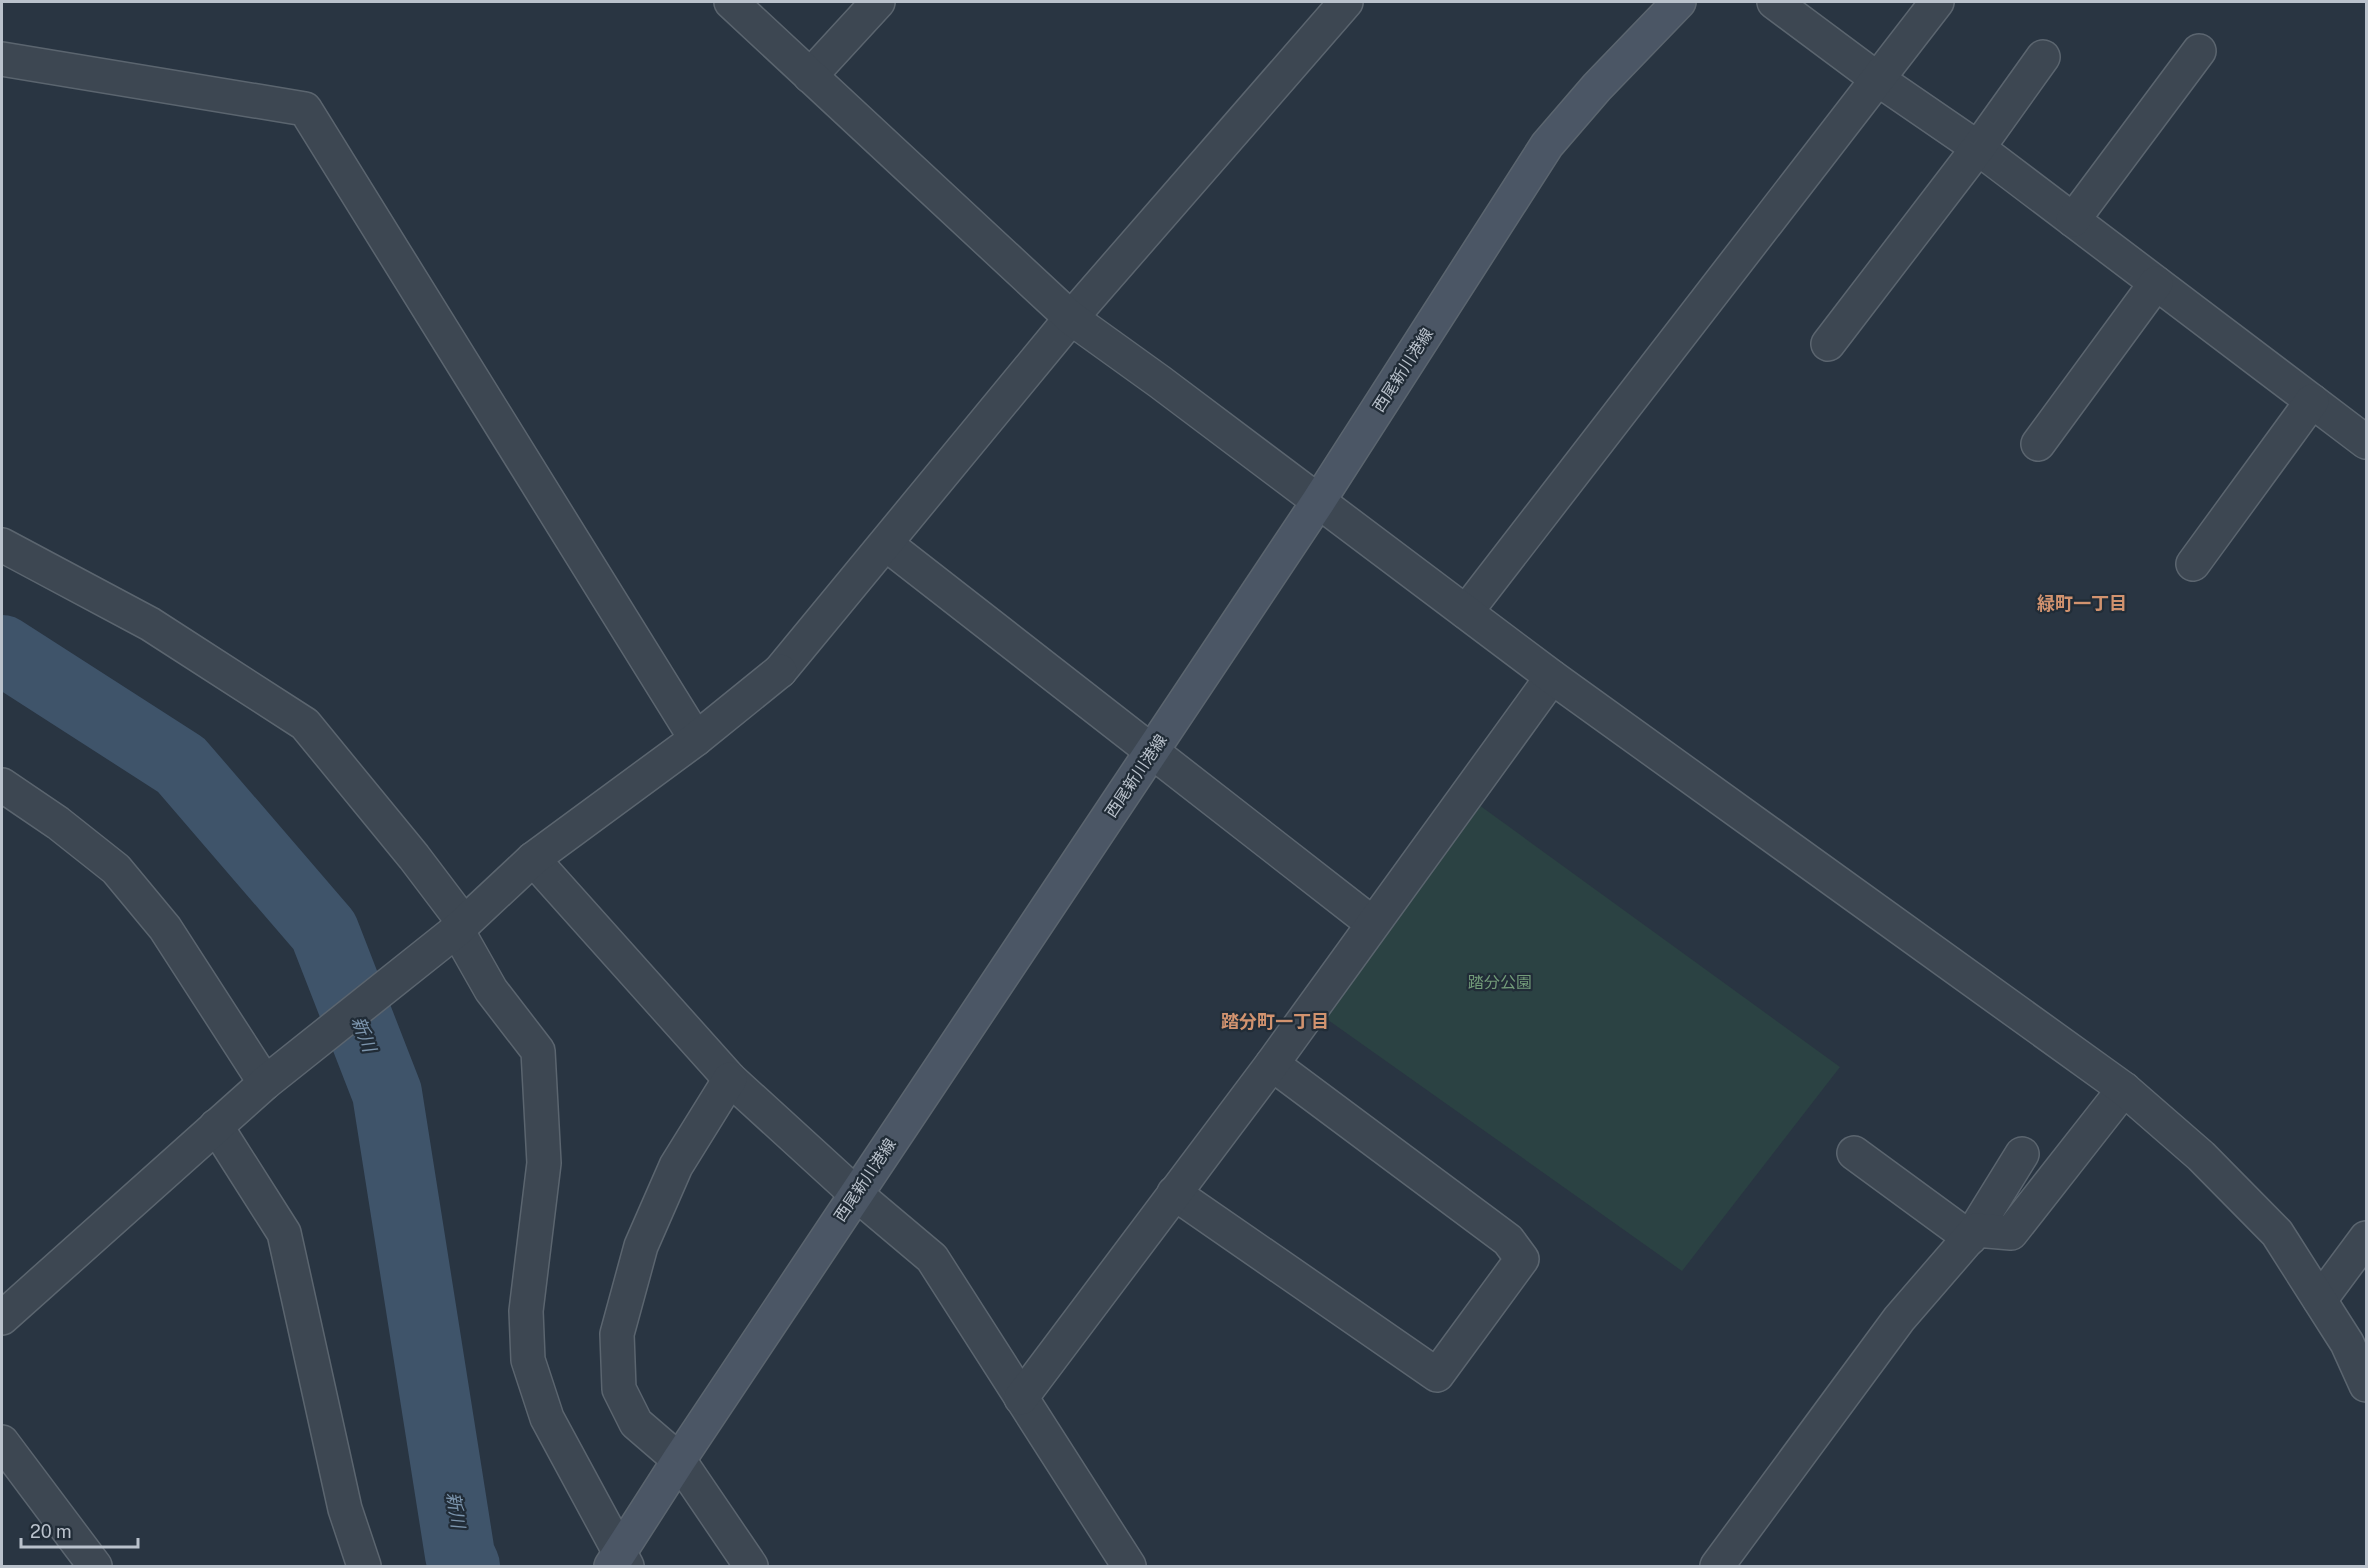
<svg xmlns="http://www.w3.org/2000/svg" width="2368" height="1568" font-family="'Public Sans','Noto Sans JP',sans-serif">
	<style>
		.green { fill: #2b4243 }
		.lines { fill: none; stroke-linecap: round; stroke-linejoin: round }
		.river { stroke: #3f546a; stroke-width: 70 }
		.minor-casing { stroke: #5b656f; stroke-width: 36 }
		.tertiary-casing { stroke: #5b656f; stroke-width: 36 }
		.secondary-casing { stroke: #5b656f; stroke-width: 36 }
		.minor { stroke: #3d4752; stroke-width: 33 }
		.tertiary { stroke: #3d4752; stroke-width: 33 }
		.secondary { stroke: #4b5665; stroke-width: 33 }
		.labels { text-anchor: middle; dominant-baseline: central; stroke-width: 4.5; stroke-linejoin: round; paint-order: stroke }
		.street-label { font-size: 16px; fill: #bac2cc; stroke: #212c37 }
		.park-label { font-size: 16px; fill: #729b79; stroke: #212c37 }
		.neighbourhood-label { font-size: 18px; font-weight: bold; fill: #d2936f; stroke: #212c37 }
		.water-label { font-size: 18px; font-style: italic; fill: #7c95ad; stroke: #212c37 }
	</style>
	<rect width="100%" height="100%" fill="#293542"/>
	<polygon class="green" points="1468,797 1840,1067 1682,1271 1321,1015"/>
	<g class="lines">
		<polyline class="river" points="2,650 181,765 324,931 387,1093 460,1555 465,1566"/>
		<g class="minor-casing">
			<g id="minor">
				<polyline points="1774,2 1876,78 1978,148 2366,442"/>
				<polyline points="2,59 305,109 696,739"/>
				<polyline points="810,76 878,2"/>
				<polyline points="2073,220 2199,51"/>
				<polyline points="1828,344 1978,148 2043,57"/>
				<polyline points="2038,444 2156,283"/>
				<polyline points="886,544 1363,916"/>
				<polyline points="2,545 150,624 305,724 414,857 464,923"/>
				<polyline points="2193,564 2312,401"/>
				<polyline points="1466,612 1937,2"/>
				<polyline points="780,671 1071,318 1346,2"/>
				<polyline points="2,785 58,823 116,869 165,928 265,1083"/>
				<polyline points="533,859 730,1079 856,1194 932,1258 1129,1566"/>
				<polyline points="457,930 491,990 538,1051 544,1163 526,1311 528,1360 547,1418 627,1566"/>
				<polyline points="730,1079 676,1166 641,1246 617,1334 619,1389 636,1423 679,1460 751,1566"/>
				<polyline points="216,1126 284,1233 345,1509 364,1566"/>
				<polyline points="1854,1153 1970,1238 2022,1154"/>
				<polyline points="1174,1193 1437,1375 1522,1259 1508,1240 1272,1064"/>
				<polyline points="2320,1300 2366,1238"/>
				<polyline points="1021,1398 1272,1064 1552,677"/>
				<polyline points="2,1442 95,1566"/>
				<polyline points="1717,1566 1899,1319 1976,1230 2011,1233 2124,1089"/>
			</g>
		</g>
		<g class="tertiary-casing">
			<g id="tertiary">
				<polyline points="731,2 1071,318 1160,382 1552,677 2124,1089 2201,1156 2277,1233 2347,1343 2366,1385"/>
				<polyline points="2,1318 265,1083 457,930 533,859 696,739 780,671"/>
			</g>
		</g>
		<g class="secondary-casing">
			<polyline id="secondary" points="611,1566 679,1460 1318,502 1547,145 1597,87 1679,2"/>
		</g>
		<use href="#minor" class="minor"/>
		<use href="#tertiary" class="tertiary"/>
		<use href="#secondary" class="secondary"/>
	</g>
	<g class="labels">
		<g class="street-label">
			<text transform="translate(1403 370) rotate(-57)">西尾新川港線</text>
			<text transform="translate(1136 776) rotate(-56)">西尾新川港線</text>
			<text transform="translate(865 1180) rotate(-56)">西尾新川港線</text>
		</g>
		<g class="park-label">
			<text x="1500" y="982">踏分公園</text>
		</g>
		<g class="neighbourhood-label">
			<text x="2082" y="603">緑町一丁目</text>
			<text x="1275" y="1021">踏分町一丁目</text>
		</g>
		<g class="water-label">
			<text transform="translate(364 1034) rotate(69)">新川</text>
			<text transform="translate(456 1510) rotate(81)">新川</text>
		</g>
	</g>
	<rect width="2368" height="1568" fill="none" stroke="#bac2cc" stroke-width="6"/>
	<path d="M21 1538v9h117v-9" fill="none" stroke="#bac2cc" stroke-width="3"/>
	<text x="30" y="1538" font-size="18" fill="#bac2cc" stroke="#212c37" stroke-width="4.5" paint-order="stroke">20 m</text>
</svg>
